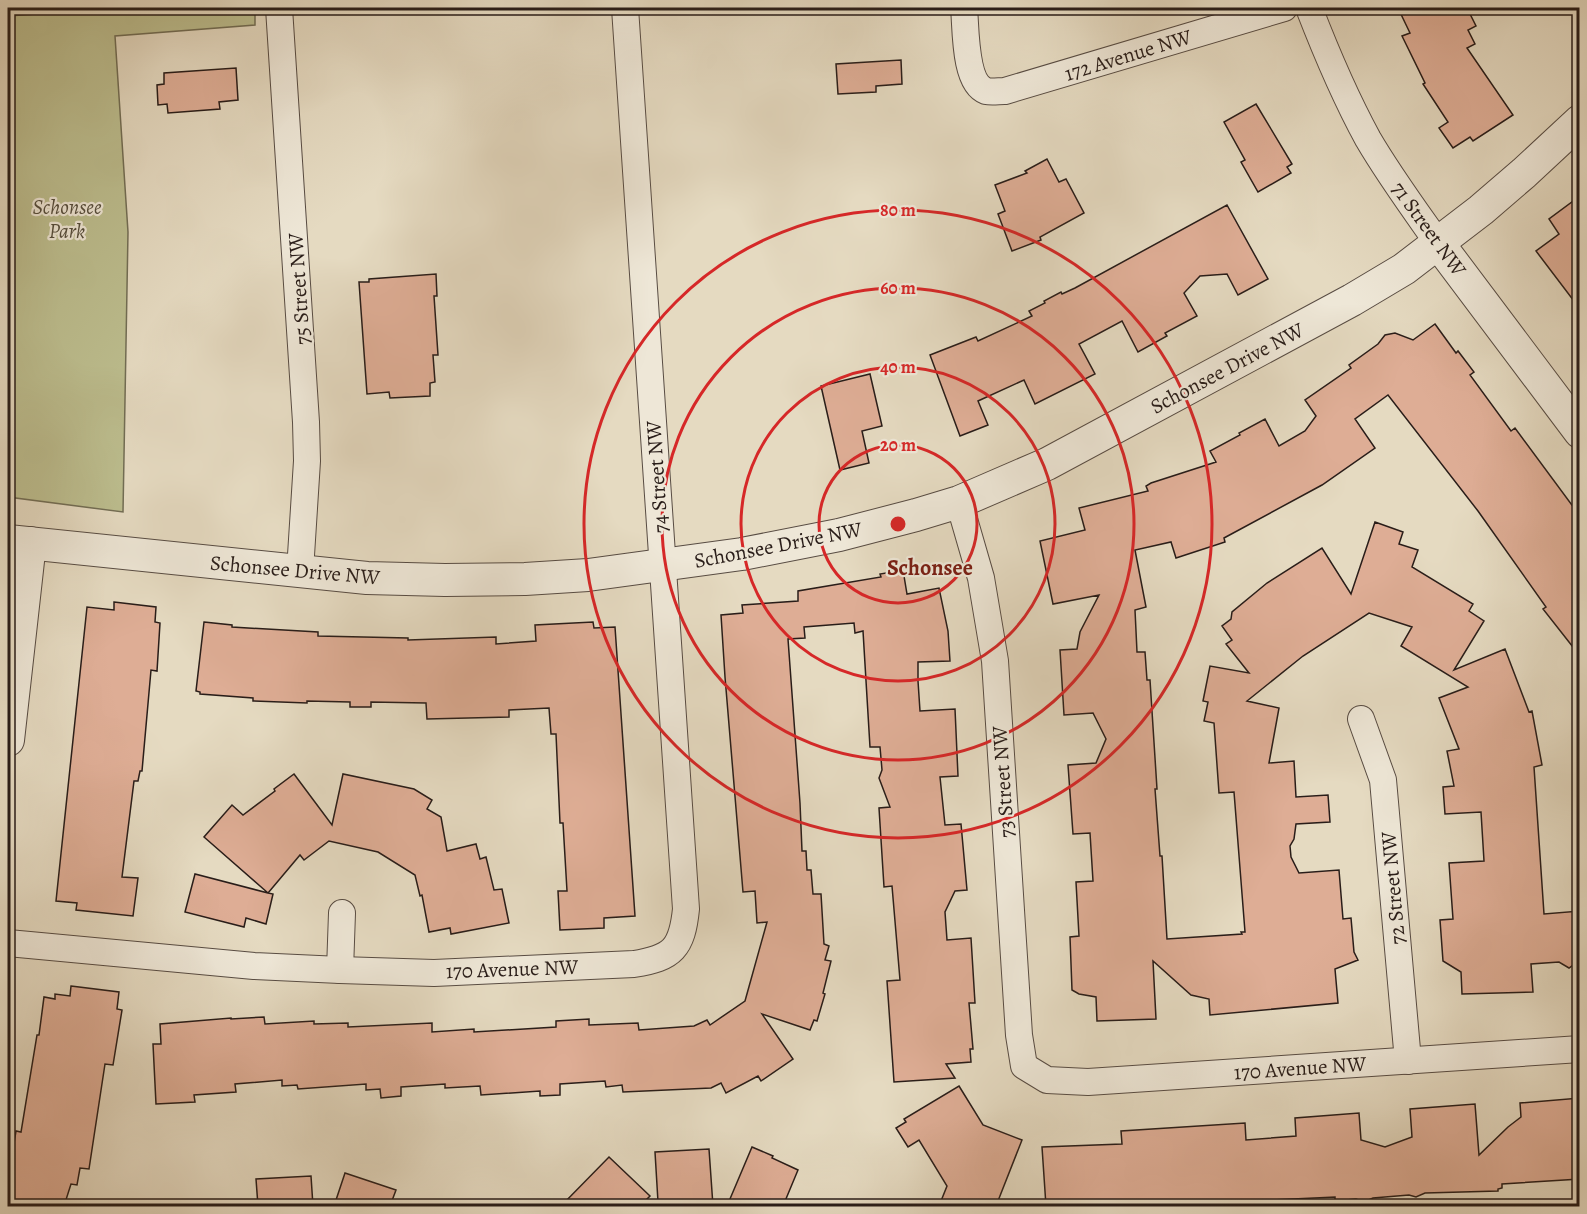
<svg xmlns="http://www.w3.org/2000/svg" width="1587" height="1214" font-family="Alegreya,serif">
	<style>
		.green { fill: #bcbd8e; stroke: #726d54; stroke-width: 1.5 }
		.building { fill: #dead95; stroke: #291d19; stroke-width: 1.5 }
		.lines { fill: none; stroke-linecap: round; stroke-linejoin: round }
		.minor-casing { stroke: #584c43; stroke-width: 28 }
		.tertiary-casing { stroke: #584c43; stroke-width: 34 }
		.minor { stroke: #eee7d7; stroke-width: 26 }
		.tertiary { stroke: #eee7d7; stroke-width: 32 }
		.ring { fill: none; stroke: #d62828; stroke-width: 3 }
		.labels { text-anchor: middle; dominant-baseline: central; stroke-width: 4.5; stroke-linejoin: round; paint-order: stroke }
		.street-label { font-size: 21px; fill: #291d19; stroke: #eee7d7 }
		.park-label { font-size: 21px; font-style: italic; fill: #554d3c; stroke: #eee7d7 }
		.neighbourhood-label { font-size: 22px; font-weight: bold; fill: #7a1f14; stroke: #eee7d7 }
		.centre { fill: #d62828; stroke: #eee7d7; stroke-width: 3 }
		.ring-label { font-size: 18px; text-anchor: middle; font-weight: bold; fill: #d62828; stroke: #eee7d7; stroke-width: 4.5; stroke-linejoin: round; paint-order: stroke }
	</style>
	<rect width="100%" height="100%" fill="#e5dac1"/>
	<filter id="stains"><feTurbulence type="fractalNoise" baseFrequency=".00333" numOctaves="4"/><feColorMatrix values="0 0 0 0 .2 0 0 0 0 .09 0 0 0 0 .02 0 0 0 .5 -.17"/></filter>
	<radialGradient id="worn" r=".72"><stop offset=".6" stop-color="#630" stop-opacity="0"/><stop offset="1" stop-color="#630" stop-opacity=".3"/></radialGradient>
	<polygon class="green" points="121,8 255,8 255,25 115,36 128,232 123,512 8,497 8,16"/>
	<g class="building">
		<polygon points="1398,8 1467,8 1476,26 1468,30 1475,44 1467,48 1513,115 1473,141 1470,137 1453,148 1439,128 1448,122 1423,84 1425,83 1402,36 1410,33"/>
		<polygon points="901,60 902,84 876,86 876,92 838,94 836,64"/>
		<polygon points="236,68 238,100 219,102 220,109 168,113 167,104 158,105 157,85 164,84 164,73"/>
		<polygon points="1256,104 1292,164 1287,167 1291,173 1258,192 1241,162 1245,160 1224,122"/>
		<polygon points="1047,159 1059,182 1066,179 1084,213 1040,237 1041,240 1012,251 998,214 1005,211 995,185 1027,173 1025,171"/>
		<polygon points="1580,196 1580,309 1536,251 1559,234 1549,219"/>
		<polygon points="1227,205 1268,279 1238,295 1227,274 1200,276 1184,293 1197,316 1165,333 1167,336 1138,352 1122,321 1079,344 1095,374 1035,404 1024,380 978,401 988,425 960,436 930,355 976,337 978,341 1032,316 1029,311 1045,303 1044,301 1061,292 1062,294 1075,288"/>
		<polygon points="436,274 437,296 434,296 438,355 433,355 435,382 430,383 430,396 390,398 389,392 367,394 359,282 369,282 369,279"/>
		<polygon points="1435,324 1456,353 1458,351 1474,372 1470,375 1511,431 1515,428 1580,516 1580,656 1543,609 1546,607 1478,511 1388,395 1355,419 1375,448 1322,485 1224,538 1225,542 1176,558 1171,542 1135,550 1146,607 1135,610 1137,652 1145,652 1147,680 1150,680 1157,789 1155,789 1160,856 1162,856 1167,939 1242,934 1241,932 1245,932 1234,792 1219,793 1214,723 1204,721 1208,702 1203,701 1210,666 1249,673 1226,644 1232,640 1222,626 1231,619 1232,612 1267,583 1322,548 1351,594 1375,522 1403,532 1399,544 1418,550 1412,567 1473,604 1469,611 1484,621 1454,670 1505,649 1529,712 1532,711 1542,765 1534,767 1544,914 1580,911 1580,960 1569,968 1559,962 1531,964 1533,992 1462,994 1461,972 1443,961 1440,920 1453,919 1449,863 1484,861 1481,812 1445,814 1443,787 1454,786 1447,751 1459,749 1439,698 1468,687 1401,646 1412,627 1369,613 1303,656 1247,701 1279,708 1269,763 1294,761 1296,797 1328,795 1330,822 1296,824 1294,839 1290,846 1291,857 1299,873 1339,870 1343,919 1351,918 1354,952 1358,960 1335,969 1338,1003 1210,1015 1209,999 1191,995 1153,961 1156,1019 1097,1021 1096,997 1079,994 1072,990 1070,937 1079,936 1076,882 1093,881 1090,833 1073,834 1068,765 1096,763 1106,739 1093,713 1064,715 1060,650 1077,649 1080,632 1099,595 1053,604 1040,541 1085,530 1079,508 1148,491 1146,486 1151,483 1216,462 1210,451 1240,435 1239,433 1265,419 1279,446 1305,431 1316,416 1305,400 1351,368 1349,365 1378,344 1385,335 1395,333 1413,340"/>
		<polygon points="870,374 882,426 862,431 869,463 840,470 821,386"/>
		<polygon points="903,570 907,594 939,588 948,631 950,661 918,662 918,681 920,711 955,709 958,776 940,777 945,825 961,824 967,890 955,891 945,912 947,940 971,938 975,1003 969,1003 973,1049 970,1049 971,1062 946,1064 955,1078 894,1082 887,981 900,980 892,886 884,887 879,808 890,807 879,778 882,770 880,747 870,747 863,631 855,633 854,623 804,627 805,638 788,639 800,803 802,851 806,851 807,870 811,870 813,894 821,894 824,944 829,946 825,960 831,961 823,993 825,994 817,1021 814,1020 810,1030 762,1014 793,1059 761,1081 758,1076 726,1093 721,1083 711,1088 623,1092 622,1085 606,1087 605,1081 560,1084 560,1095 540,1096 540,1091 481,1095 480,1086 445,1088 445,1084 401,1087 401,1096 381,1098 380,1089 366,1090 366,1084 298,1089 297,1085 282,1086 282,1080 235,1084 236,1092 194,1095 195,1102 156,1104 153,1044 161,1044 160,1024 231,1018 231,1019 264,1017 265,1024 314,1021 314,1024 348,1023 348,1027 432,1023 432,1032 474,1029 474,1032 556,1027 556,1021 589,1019 589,1025 638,1023 639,1030 694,1026 707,1020 710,1025 745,1001 767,922 757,923 755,891 743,892 725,677 721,615 743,613 742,605 798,601 798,591 881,577 880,574"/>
		<polygon points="114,602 156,607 155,622 160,623 157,671 151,670 142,771 140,771 138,781 134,781 122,877 138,878 133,916 76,910 77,903 56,901 87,607 114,610"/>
		<polygon points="204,622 232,625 232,627 318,632 318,636 408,638 408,640 496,637 496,644 536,641 535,625 593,622 594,628 615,627 635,916 604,918 604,928 560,930 558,891 567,891 563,823 560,823 556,734 551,734 549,708 509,710 509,717 427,719 426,703 371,702 371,707 350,707 350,702 307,701 307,703 253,701 253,698 200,694 200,692 196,691"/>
		<polygon points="294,774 332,825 343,774 414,789 432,800 427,809 441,817 447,851 476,844 480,859 486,857 494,890 502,889 509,923 451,934 450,928 429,932 422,895 420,896 415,875 378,852 329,841 304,860 300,855 268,893 273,894 266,924 246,918 244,927 185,912 195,874 268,893 204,837 232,805 243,815 275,791 274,789"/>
		<polygon points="71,986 119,992 117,1009 122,1010 113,1065 105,1064 89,1169 80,1168 77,1185 71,1184 64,1206 8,1206 8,1178 16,1131 21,1132 37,1035 39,1035 44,997 55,999 55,994 70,996"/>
		<polygon points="959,1086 983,1125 1022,1140 996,1206 939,1206 947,1186 919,1140 908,1147 896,1128 906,1122 904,1119"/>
		<polygon points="1580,1098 1580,1179 1502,1184 1502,1188 1498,1189 1498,1191 1425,1193 1416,1197 1409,1195 1373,1198 1364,1202 1356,1199 1335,1201 1335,1197 1272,1200 1272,1205 1252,1206 1221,1206 1221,1202 1188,1204 1187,1201 1151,1204 1149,1206 1046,1206 1042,1147 1122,1144 1121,1131 1245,1123 1246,1140 1296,1136 1295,1118 1359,1113 1361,1140 1385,1147 1412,1137 1410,1109 1475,1104 1479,1155 1508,1127 1521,1117 1520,1103"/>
		<polygon points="752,1147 773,1156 772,1158 798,1170 783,1206 727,1206"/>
		<polygon points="709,1149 713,1206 682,1206 682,1200 658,1202 655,1152"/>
		<polygon points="609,1157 650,1196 640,1206 561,1206"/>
		<polygon points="345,1173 396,1190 390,1206 334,1206"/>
		<polygon points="311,1176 313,1206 258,1206 256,1179"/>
	</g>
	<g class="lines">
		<g class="minor-casing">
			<g id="minor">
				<polyline points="279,8 306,422 307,461 300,571"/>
				<path d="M 964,8 C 966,27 964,83 986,91 C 991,92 999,91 1005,91 L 1284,8"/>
				<path d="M 1309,8 C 1326,52 1345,97 1368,139 C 1389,175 1414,209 1438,243"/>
				<polyline points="959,502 981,578 995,661 1019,1035 1024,1066 1047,1080 1088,1082 1580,1049"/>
				<polyline points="1361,719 1383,780 1408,1061"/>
				<path d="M 8,943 L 254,966 L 340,970 L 434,973 L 634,964 C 673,958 682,948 686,909 L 625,8"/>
				<polyline points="340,970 342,913"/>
			</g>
		</g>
		<g class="tertiary-casing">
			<g id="tertiary">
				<polyline points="1438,243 1580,432"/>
				<polyline points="8,541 367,578 445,580 525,579 588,575 742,554 839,535 916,515 959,502 1047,464 1352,300 1404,269 1481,210 1524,173 1580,121"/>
				<polyline points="8,740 30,543"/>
			</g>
		</g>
		<use href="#minor" class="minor"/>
		<use href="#tertiary" class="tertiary"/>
	</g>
	<g class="ring">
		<circle cx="898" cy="524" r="79"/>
		<circle cx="898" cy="524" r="157"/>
		<circle cx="898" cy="524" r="236"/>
		<circle cx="898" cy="524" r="314"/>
	</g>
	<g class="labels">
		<g class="street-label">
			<text transform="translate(1128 55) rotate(-17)">172 Avenue NW</text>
			<text transform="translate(1429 229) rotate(54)">71 Street NW</text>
			<text transform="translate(299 289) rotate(-94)">75 Street NW</text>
			<text transform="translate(1227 368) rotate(-28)">Schonsee Drive NW</text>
			<text transform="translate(657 477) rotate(-94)">74 Street NW</text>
			<text transform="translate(778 545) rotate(-11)">Schonsee Drive NW</text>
			<text transform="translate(295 570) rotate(5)">Schonsee Drive NW</text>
			<text transform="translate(1003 782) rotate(-94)">73 Street NW</text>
			<text transform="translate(1393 888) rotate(-95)">72 Street NW</text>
			<text transform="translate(512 969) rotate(-2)">170 Avenue NW</text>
			<text transform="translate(1300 1068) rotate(-4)">170 Avenue NW</text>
		</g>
		<g class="park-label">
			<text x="67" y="207">Schonsee<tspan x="67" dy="24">Park</tspan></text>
		</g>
		<g class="neighbourhood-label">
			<text x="930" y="568">Schonsee</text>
		</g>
	</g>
	<circle cx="898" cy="524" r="9" class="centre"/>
	<g class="ring-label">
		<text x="898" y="216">80 m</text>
		<text x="898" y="294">60 m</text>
		<text x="898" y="373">40 m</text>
		<text x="898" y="451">20 m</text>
	</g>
	<rect width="1587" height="1214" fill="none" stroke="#e5dac1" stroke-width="30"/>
	<rect x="9" y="9" width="1569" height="1196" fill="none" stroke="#291d19" stroke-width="3"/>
	<rect x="15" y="15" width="1557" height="1184" fill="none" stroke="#291d19" stroke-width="1.5"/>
	<rect width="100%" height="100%" filter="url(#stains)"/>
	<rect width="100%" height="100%" fill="url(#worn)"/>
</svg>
